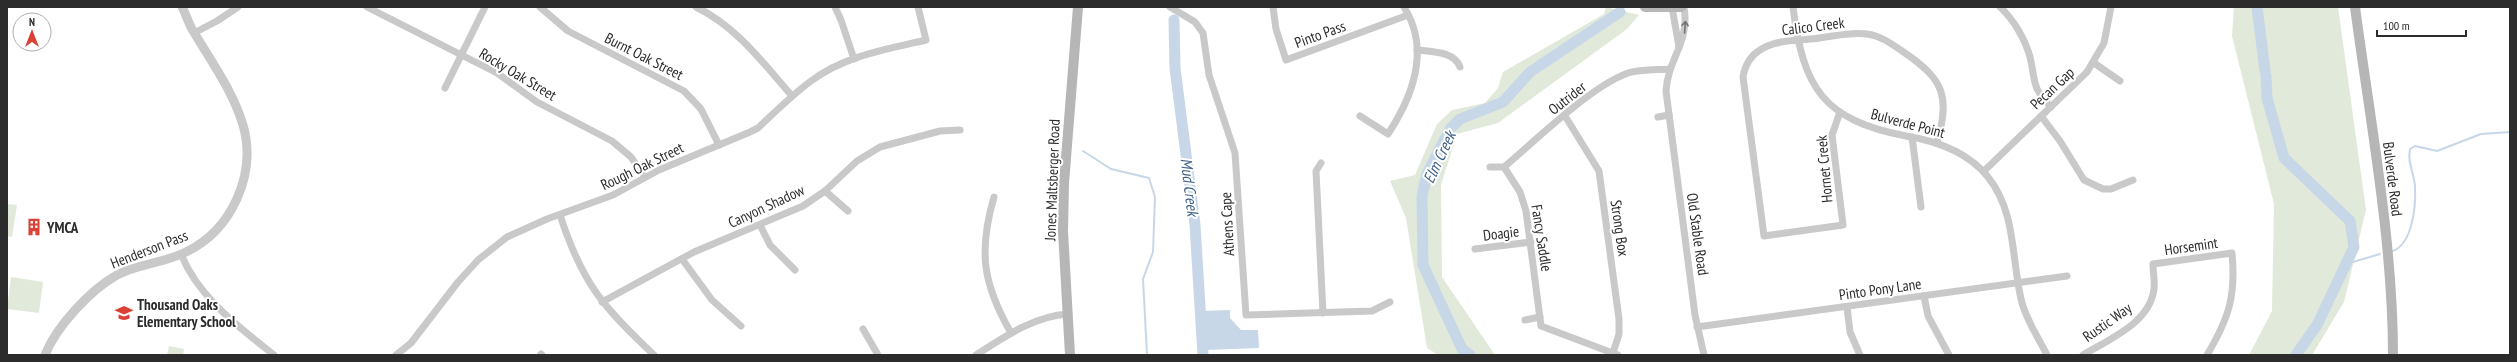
<svg xmlns="http://www.w3.org/2000/svg" width="2517" height="362" font-family="'PT Sans Narrow',sans-serif">
	<style>
		.green { fill: #e0e9da }
		.water { fill: #c7d7e8 }
		.lines { fill: none; stroke-linecap: round; stroke-linejoin: round }
		.stream { stroke: #c7d7e8; stroke-width: 2 }
		.river { stroke: #c7d7e8; stroke-width: 11 }
		.minor { stroke: #c9c9c9; stroke-width: 7 }
		.tertiary { stroke: #c9c9c9; stroke-width: 9 }
		.secondary { stroke: #b6b6b6; stroke-width: 10 }
		.oneway { stroke: #737373 }
		.labels { text-anchor: middle; dominant-baseline: central; stroke-width: 4; stroke-linejoin: round; paint-order: stroke }
		.street-label { font-size: 15px; fill: #2c2c2c; stroke: #fff }
		.poi-label { font-size: 15px; font-weight: bold; fill: #2c2c2c; stroke: #fff; text-anchor: start }
		.water-label { font-size: 16px; font-style: italic; fill: #406288; stroke: #fff }
	</style>
	<rect width="100%" height="100%" fill="#fff"/>
	<g class="green">
		<polygon points="1606,7 1639,15 1627,29 1498,123 1457,134 1441,185 1442,277 1495,355 1438,355 1427,348 1406,218 1390,181 1415,175 1437,124 1452,110 1485,103 1498,88 1503,72 1604,14"/>
		<polygon points="2234,7 2338,7 2366,210 2344,302 2312,355 2249,355 2272,311 2274,204 2232,36"/>
		<polygon points="7,204 17,205 12,237 7,236"/>
		<polygon points="11,277 43,282 39,313 7,309"/>
		<polygon points="169,346 184,349 183,355 167,355"/>
	</g>
	<polygon class="water" points="1230,310 1230,318 1241,330 1258,330 1259,348 1205,350 1203,311"/>
	<g class="lines">
		<g class="stream">
			<polyline points="1083,151 1111,169 1149,178 1155,197 1153,252 1143,279 1147,355"/>
			<path d="M 2393,251 C 2413,243 2416,205 2415,186 C 2414,172 2407,163 2410,149 L 2415,146 L 2437,151 L 2481,134 L 2510,132"/>
			<polyline points="2346,264 2380,254"/>
		</g>
		<g class="river">
			<polyline points="2257,7 2265,71"/>
			<polyline points="1174,20 1175,68 1195,225 1203,355"/>
			<polyline points="2266,76 2267,98 2284,158 2350,221 2354,247 2317,325 2296,355"/>
			<polyline points="1470,355 1462,349 1423,265 1422,196 1427,174 1450,129 1460,119 1503,102 1530,72 1620,12"/>
		</g>
		<g class="minor">
			<polyline points="367,7 497,73 537,102 612,141 631,157 645,177"/>
			<polyline points="540,7 568,31 684,91 701,109 719,145"/>
			<path d="M 696,7 C 737,27 763,63 792,96"/>
			<polyline points="835,7 841,20 854,59"/>
			<polyline points="1170,7 1195,22 1203,33 1209,75 1235,153 1246,315 1372,311 1390,302"/>
			<polyline points="1273,7 1276,29 1286,60 1408,15"/>
			<polyline points="1672,7 1679,47"/>
			<path d="M 1684,7 C 1690,43 1668,58 1666,91 L 1695,315 L 1704,355"/>
			<path d="M 1793,7 C 1803,88 1823,120 1906,136 C 1937,141 1968,152 1988,177 C 2017,213 2011,261 2022,303 C 2027,321 2039,339 2047,355"/>
			<path d="M 2000,7 C 2014,20 2025,39 2030,57 C 2036,82 2031,87 2051,107"/>
			<polyline points="194,33 217,21 238,7"/>
			<path d="M 1417,50 C 1432,52 1454,51 1460,67"/>
			<polyline points="2094,63 2120,81"/>
			<polyline points="445,88 485,7"/>
			<path d="M 1840,112 L 1832,135 L 1843,225 L 1764,236 L 1743,77 C 1745,65 1750,56 1760,50 C 1775,40 1793,41 1810,39 C 1828,38 1849,31 1867,34 C 1882,36 1893,45 1905,53 C 1944,80 1950,96 1937,143"/>
			<path d="M 1360,116 L 1388,134 C 1413,96 1431,50 1404,7"/>
			<polyline points="1565,116 1599,171 1619,319 1619,334 1613,353"/>
			<polyline points="2041,116 2060,141 2084,180 2103,189 2111,189 2133,180"/>
			<polyline points="1658,117 1669,115"/>
			<polyline points="1912,137 1921,207"/>
			<polyline points="1321,163 1316,171 1323,313"/>
			<path d="M 1490,167 L 1504,167 C 1535,141 1591,86 1628,73 C 1641,69 1656,70 1670,69"/>
			<polyline points="1504,167 1520,192 1526,211 1541,326 1618,355"/>
			<polyline points="1984,171 2087,72 2104,43 2111,7"/>
			<polyline points="825,191 848,211"/>
			<path d="M 994,197 C 978,252 983,284 1011,333"/>
			<path d="M 560,215 C 582,283 603,307 654,355"/>
			<polyline points="760,225 770,245 795,270"/>
			<polyline points="1475,249 1531,242"/>
			<path d="M 181,254 C 198,297 239,327 274,355"/>
			<polyline points="682,259 712,300 741,326"/>
			<polyline points="1924,296 1928,316 1949,355"/>
			<polyline points="602,302 694,252 803,206 825,191 857,161 880,147 940,131 960,130"/>
			<polyline points="1847,307 1850,332 1860,355"/>
			<polyline points="1525,320 1540,317"/>
			<polyline points="1697,327 2067,276"/>
			<polyline points="863,329 878,355"/>
			<polyline points="541,354 542,355"/>
			<path d="M 396,355 L 411,343 L 458,282 L 478,260 L 507,237 L 547,219 L 613,195 L 659,170 L 750,132 L 758,128 C 775,112 792,95 811,81 C 844,56 887,49 926,40 L 918,7"/>
			<path d="M 976,355 C 1004,337 1034,316 1068,314"/>
			<path d="M 2083,355 C 2109,339 2150,323 2154,289 C 2155,281 2153,272 2153,264 L 2232,253 C 2236,296 2229,318 2207,355"/>
		</g>
		<path class="tertiary" d="M 45,355 C 56,327 90,290 117,275 C 138,264 164,263 186,252 C 232,230 257,174 243,125 C 232,89 210,60 192,29 C 188,22 186,14 182,7"/>
		<g class="secondary">
			<polyline points="1645,7 1681,7"/>
			<path d="M 2355,7 C 2370,120 2393,241 2393,355"/>
			<polyline points="1070,355 1063,231 1064,183 1078,7"/>
		</g>
	</g>
	<defs><path id="oneway-shaft" d="M-6 0H5M1.5-3L5.5 0L1.5 3" fill="none" stroke-width="1.6" stroke-linecap="round" stroke-linejoin="round"/></defs>
	<use class="oneway" href="#oneway-shaft" transform="translate(1685 27) rotate(-86)"/>
	<defs>
		<g id="building-bare" transform="scale(1.38)"><path d="M-4-6H4V6H1V3H-1V6H-4ZM-2.5-4.3h1.7v1.8h-1.7ZM.8-4.3h1.7v1.8H.8ZM-2.5-1h1.7V.8h-1.7ZM.8-1h1.7V.8H.8Z" fill="#da4137" stroke="#fff" stroke-width="2.5" paint-order="stroke"/></g>
		<g id="school-bare" transform="scale(1.38)"><path d="M0-5L7-2L0 1L-7-2ZM-4 1L0 2.5L4 1V4Q0 6-4 4Z" fill="#da4137" stroke="#fff" stroke-width="2.5" paint-order="stroke"/></g>
	</defs>
	<g fill-rule="evenodd">
		<use href="#building-bare" x="34" y="227"/>
		<use href="#school-bare" x="124" y="313"/>
	</g>
	<g class="labels">
		<g class="street-label">
			<text transform="translate(1813 26) rotate(-7)">Calico Creek</text>
			<text transform="translate(1320 34) rotate(-20)">Pinto Pass</text>
			<text transform="translate(644 56) rotate(27)">Burnt Oak Street</text>
			<text transform="translate(518 74) rotate(31)">Rocky Oak Street</text>
			<text transform="translate(2052 88) rotate(-43)">Pecan Gap</text>
			<text transform="translate(1567 98) rotate(-38)">Outrider</text>
			<text transform="translate(1908 123) rotate(15)">Bulverde Point</text>
			<text transform="translate(642 166) rotate(-26)">Rough Oak Street</text>
			<text transform="translate(1824 169) rotate(-95)">Hornet Creek</text>
			<text transform="translate(2393 179) rotate(83)">Bulverde Road</text>
			<text transform="translate(1052 180) rotate(-88)">Jones Maltsberger Road</text>
			<text transform="translate(766 206) rotate(-25)">Canyon Shadow</text>
			<text transform="translate(1227 224) rotate(-93)">Athens Cape</text>
			<text transform="translate(1620 228) rotate(82)">Strong Box</text>
			<text transform="translate(1501 233) rotate(-7)">Doagie</text>
			<text transform="translate(1698 234) rotate(82)">Old Stable Road</text>
			<text transform="translate(1542 238) rotate(81)">Fancy Saddle</text>
			<text transform="translate(2191 246) rotate(-8)">Horsemint</text>
			<text transform="translate(149 249) rotate(-21)">Henderson Pass</text>
			<text transform="translate(1880 289) rotate(-8)">Pinto Pony Lane</text>
			<text transform="translate(2107 322) rotate(-35)">Rustic Way</text>
		</g>
		<g class="poi-label">
			<text x="47" y="227">YMCA</text>
			<text x="137" y="304">Thousand Oaks<tspan x="137" dy="17">Elementary School</tspan></text>
		</g>
		<g class="water-label">
			<text transform="translate(1439 157) rotate(-65)">Elm Creek</text>
			<text transform="translate(1190 187) rotate(83)">Mud Creek</text>
		</g>
	</g>
	<rect width="2517" height="362" fill="none" stroke="#2c2c2c" stroke-width="16"/>
	<g transform="translate(32 32)"><circle r="19" fill="#ffffff" stroke="#ababab"/>
	<path d="M0-3L7 15L0 10L-7 15Z" fill="#da4137"/>
	<text y="-6" font-size="11" font-weight="bold" text-anchor="middle" fill="#2c2c2c">N</text>
	</g>
	<path d="M2377 30v6h89v-6" fill="none" stroke="#2c2c2c" stroke-width="2"/>
	<text x="2383" y="30" font-size="12" fill="#2c2c2c" stroke="#ffffff" stroke-width="3" paint-order="stroke">100 m</text>
</svg>
